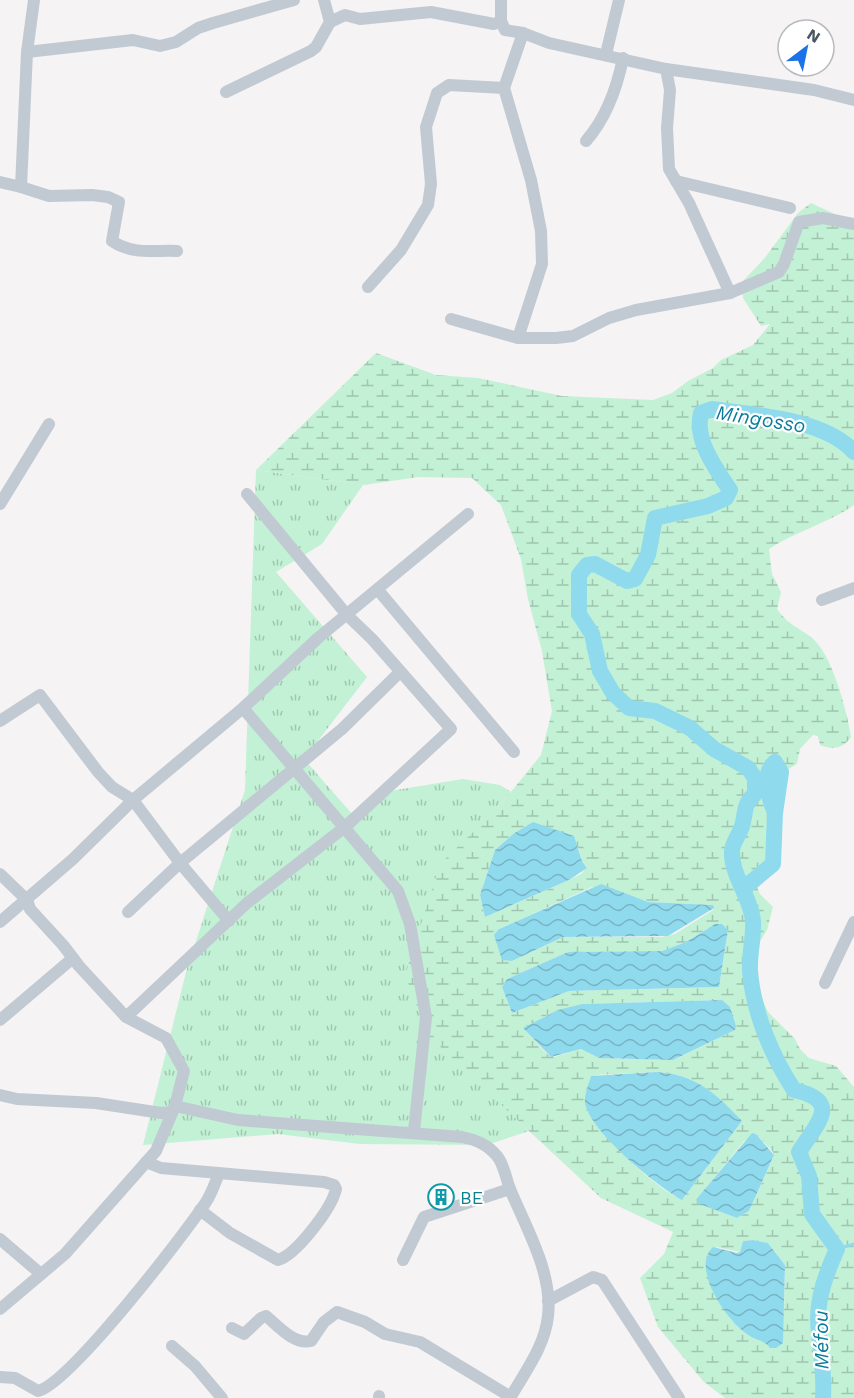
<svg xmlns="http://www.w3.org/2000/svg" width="854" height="1398" font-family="'Work Sans',sans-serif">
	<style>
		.grass { fill: url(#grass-tufts) }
		.wetland { fill: url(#wetland-marsh); fill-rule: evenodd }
		.water { fill: url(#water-waves) }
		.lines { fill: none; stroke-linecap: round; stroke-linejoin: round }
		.stream { stroke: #90daee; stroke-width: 3 }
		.river { stroke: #90daee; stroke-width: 16 }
		.minor { stroke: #c1cad2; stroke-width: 12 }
		.labels { text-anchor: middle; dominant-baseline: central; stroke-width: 4.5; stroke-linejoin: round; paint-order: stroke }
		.culture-label { font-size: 18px; fill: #0d838f; stroke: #fff; text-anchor: start }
		.water-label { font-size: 20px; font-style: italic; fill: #0c7c9b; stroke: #fff }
	</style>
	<defs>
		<pattern id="grass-tufts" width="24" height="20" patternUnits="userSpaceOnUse" patternTransform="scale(1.5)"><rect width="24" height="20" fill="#c3f1d5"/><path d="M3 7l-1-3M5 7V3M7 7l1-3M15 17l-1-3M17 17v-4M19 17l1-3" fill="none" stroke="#a0c6b0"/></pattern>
		<pattern id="wetland-marsh" width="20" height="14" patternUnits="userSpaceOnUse" patternTransform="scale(1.5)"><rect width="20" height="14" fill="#c3f1d5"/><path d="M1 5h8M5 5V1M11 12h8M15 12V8" fill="none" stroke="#a0c6b0"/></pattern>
		<pattern id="water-waves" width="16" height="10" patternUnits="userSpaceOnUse" patternTransform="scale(1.5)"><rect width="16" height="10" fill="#90daee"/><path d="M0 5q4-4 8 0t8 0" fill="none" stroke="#78b4c4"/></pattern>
	</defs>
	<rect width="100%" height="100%" fill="#f5f3f3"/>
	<polygon class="grass" points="256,470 363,485 322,544 276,572 367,677 304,759 353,815 390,791 463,779 500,785 511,792 497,809 430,1036 529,1131 487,1145 360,1144 278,1134 143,1145 186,972 245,790"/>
	<path class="wetland" d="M 811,203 L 854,223 L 854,505 C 827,524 796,531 769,549 L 772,574 L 781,592 L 777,609 C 788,625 797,626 812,638 C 832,654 847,711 851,737 C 843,749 832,750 820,745 L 818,736 L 813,735 L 800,749 L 797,764 L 787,770 L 782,796 L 778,862 L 756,885 L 760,894 L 773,907 L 767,930 L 755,950 L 756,985 L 768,1012 L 795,1039 L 800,1049 L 809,1058 L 836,1066 L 854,1087 L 854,1398 L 725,1398 L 704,1382 L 658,1327 L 640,1278 L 664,1254 L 673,1232 L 601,1198 L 529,1131 L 429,1036 L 405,975 L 440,864 L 497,809 L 541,755 L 552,711 L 542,651 L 528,599 L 521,559 L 501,505 L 472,478 L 419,477 L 363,485 L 256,470 L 376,353 L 436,375 L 478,378 L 562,396 L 653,400 L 672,393 L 688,381 L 713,368 L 721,360 L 753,345 L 770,324 L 761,326 L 743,298 L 742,282 L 764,259 L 798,213 ZM 513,834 L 578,847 L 582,861 L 587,867 L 581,874 L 569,880 L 485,917 L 480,895 L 495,850 ZM 592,887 L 648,902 L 713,905 L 713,910 L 675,934 L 662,937 L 563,937 L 512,961 L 499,929 ZM 708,928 L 728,930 L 719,987 L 569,991 L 512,1013 L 502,987 L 507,979 L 568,952 L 662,951 L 686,942 ZM 722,1000 L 735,1030 L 673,1060 L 599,1058 L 581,1049 L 554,1057 L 547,1054 L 524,1029 L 549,1014 L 582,1004 ZM 656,1072 C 695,1074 716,1093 742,1121 L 683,1199 C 662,1195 595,1132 589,1110 C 585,1098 589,1089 590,1078 L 594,1075 ZM 756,1134 L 773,1152 L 773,1158 L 749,1211 L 737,1218 L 712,1208 L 698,1197 L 744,1141 ZM 753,1240 L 768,1243 L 785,1265 L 784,1313 L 769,1347 L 763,1340 L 743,1331 L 729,1317 L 716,1247 L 740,1252 L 743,1241 Z"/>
	<g class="water">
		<polygon points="533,822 574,836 582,861 587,868 569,880 485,917 480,895 495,850 513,834"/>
		<polygon points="601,884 648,902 713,905 714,908 668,936 563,937 512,961 502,960 494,935 499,929"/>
		<polygon points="715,924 722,924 728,930 719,987 569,991 512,1013 502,987 507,979 568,952 662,951 686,942"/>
		<polygon points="722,1000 730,1007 736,1026 735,1030 673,1060 599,1058 581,1049 551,1057 523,1028 558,1010 582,1004"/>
		<path d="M 656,1072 C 695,1074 716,1093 742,1121 L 682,1200 C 657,1186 590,1132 585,1103 C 584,1095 589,1083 591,1076 Z"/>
		<polygon points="752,1133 756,1134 774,1155 749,1211 737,1218 697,1203 698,1197"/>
		<path d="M 753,1240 L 768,1243 L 785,1265 L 783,1343 L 776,1348 L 770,1348 C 763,1339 756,1341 747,1334 C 727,1321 690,1268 713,1247 L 737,1253 L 740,1252 L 743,1241 Z"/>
	</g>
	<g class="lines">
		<polyline class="stream" points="837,1249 854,1244"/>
		<g class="river">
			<path d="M 743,889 L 773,864 L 775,813 L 781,772 L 775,762 C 761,774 769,798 775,813"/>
			<path d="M 823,1398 C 825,1371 819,1346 818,1320 C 818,1294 827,1272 837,1249 L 812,1214 L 809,1176 L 799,1152 C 817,1123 843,1101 794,1090 C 772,1057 753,1011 750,971 C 749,954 754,938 753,921 C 751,897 731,876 732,851 C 732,843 740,834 742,826 C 746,813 743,804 755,794 L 755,778 L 748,768 L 714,749 L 690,728 L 655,711 L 629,708 L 613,693 L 600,671 L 592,634 L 579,614 L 579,575 L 587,565 L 595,564 L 627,581 L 635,579 L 648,555 L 655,518 L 708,506 L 726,498 L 730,490 C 716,469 694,440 701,413 L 712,409 C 755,415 825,419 854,452"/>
		</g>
		<g class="minor">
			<polyline points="324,0 330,22 345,15 360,19 431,12 494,24 501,21"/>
			<polyline points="501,0 501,21 505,30 523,33 549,43 666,69 814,90 854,100"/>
			<polyline points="27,52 133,40 160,46 176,42 198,28 213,23 294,0"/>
			<polyline points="606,54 619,0"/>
			<polyline points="666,69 670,90 667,128 669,169 689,203 730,293"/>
			<polyline points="226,92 311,51 316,47 330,22"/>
			<path d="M 586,141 C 606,118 617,88 623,58"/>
			<polyline points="676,181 790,208"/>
			<polyline points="0,182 21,187 27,52 34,0"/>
			<path d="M 21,187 L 49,196 L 92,195 L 108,197 L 119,202 L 112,241 C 133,255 153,250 177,251"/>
			<polyline points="368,287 401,250 428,205 431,184 426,127 437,93 449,85 504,88"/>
			<polyline points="451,319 518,338 556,338 573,336 609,318 636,310 730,293 779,272 784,264 799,222 823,218 854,224"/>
			<polyline points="518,338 542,264 541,231 531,180 504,88 523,33"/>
			<polyline points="0,504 49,424"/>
			<polyline points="378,590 514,752"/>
			<polyline points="822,600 854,588"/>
			<polyline points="243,708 398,891 410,924 426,1017 414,1131"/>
			<polyline points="0,721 40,695 98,772 112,787 133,800 180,863 229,921"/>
			<path d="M 0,874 L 27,900 L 30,909 L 63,945 L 79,966 L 126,1017 L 166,1038 L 184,1071 L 175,1106 L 238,1120 L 462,1137 C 476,1140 487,1144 497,1156 C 504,1164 506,1179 510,1189 C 526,1228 553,1273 548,1316 C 545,1346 525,1372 510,1398"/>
			<polyline points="128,912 180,863 342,729 400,672"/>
			<polyline points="0,922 73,859 133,800 243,708 318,638 468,514"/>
			<polyline points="825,983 854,922"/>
			<polyline points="126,1017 247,903 345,827 451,729 372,639 347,615 247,494"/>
			<polyline points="0,1020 73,958"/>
			<polyline points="0,1095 17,1099 96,1103 161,1113 171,1112 175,1106 156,1151 65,1254 0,1309"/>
			<path d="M 146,1162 L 161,1168 L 324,1182 L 334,1185 L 336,1189 C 332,1208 296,1255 278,1260 L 230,1233 L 200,1210"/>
			<polyline points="0,1239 41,1274"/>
			<polyline points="403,1260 424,1217 510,1189"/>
			<polyline points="548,1301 593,1277 602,1280 679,1398"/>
			<path d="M 232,1328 L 244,1334 L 261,1318 L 266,1316 C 278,1326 294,1345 311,1341 L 324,1322 L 337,1312 L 365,1322 L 385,1334 L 420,1342 L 511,1397"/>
			<polyline points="172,1346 195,1366 222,1398"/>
			<path d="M 0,1377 L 15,1378 L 38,1391 C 70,1383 184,1235 206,1202 C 212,1193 215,1183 219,1173"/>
			<polyline points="379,1398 379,1396"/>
		</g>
	</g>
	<defs>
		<g id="building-ring" transform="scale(1.35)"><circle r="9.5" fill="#fff" stroke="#0f9aa8" stroke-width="1.5"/><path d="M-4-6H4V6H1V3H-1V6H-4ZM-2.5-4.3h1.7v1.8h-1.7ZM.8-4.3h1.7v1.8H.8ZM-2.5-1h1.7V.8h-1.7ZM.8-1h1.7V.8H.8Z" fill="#0f9aa8"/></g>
	</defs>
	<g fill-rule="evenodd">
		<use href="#building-ring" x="441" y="1197"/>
	</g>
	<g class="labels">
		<g class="culture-label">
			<text x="460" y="1197">BE</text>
		</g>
		<g class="water-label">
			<text transform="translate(761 419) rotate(9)">Mingosso</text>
			<text transform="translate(821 1340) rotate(-91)">Méfou</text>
		</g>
	</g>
	<g transform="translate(806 48) rotate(32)"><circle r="28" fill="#ffffff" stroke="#b7bbc0" stroke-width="1.5"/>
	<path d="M0-4.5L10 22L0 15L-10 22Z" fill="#1a73e8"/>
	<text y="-9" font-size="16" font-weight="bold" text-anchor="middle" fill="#4a5661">N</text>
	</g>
</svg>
